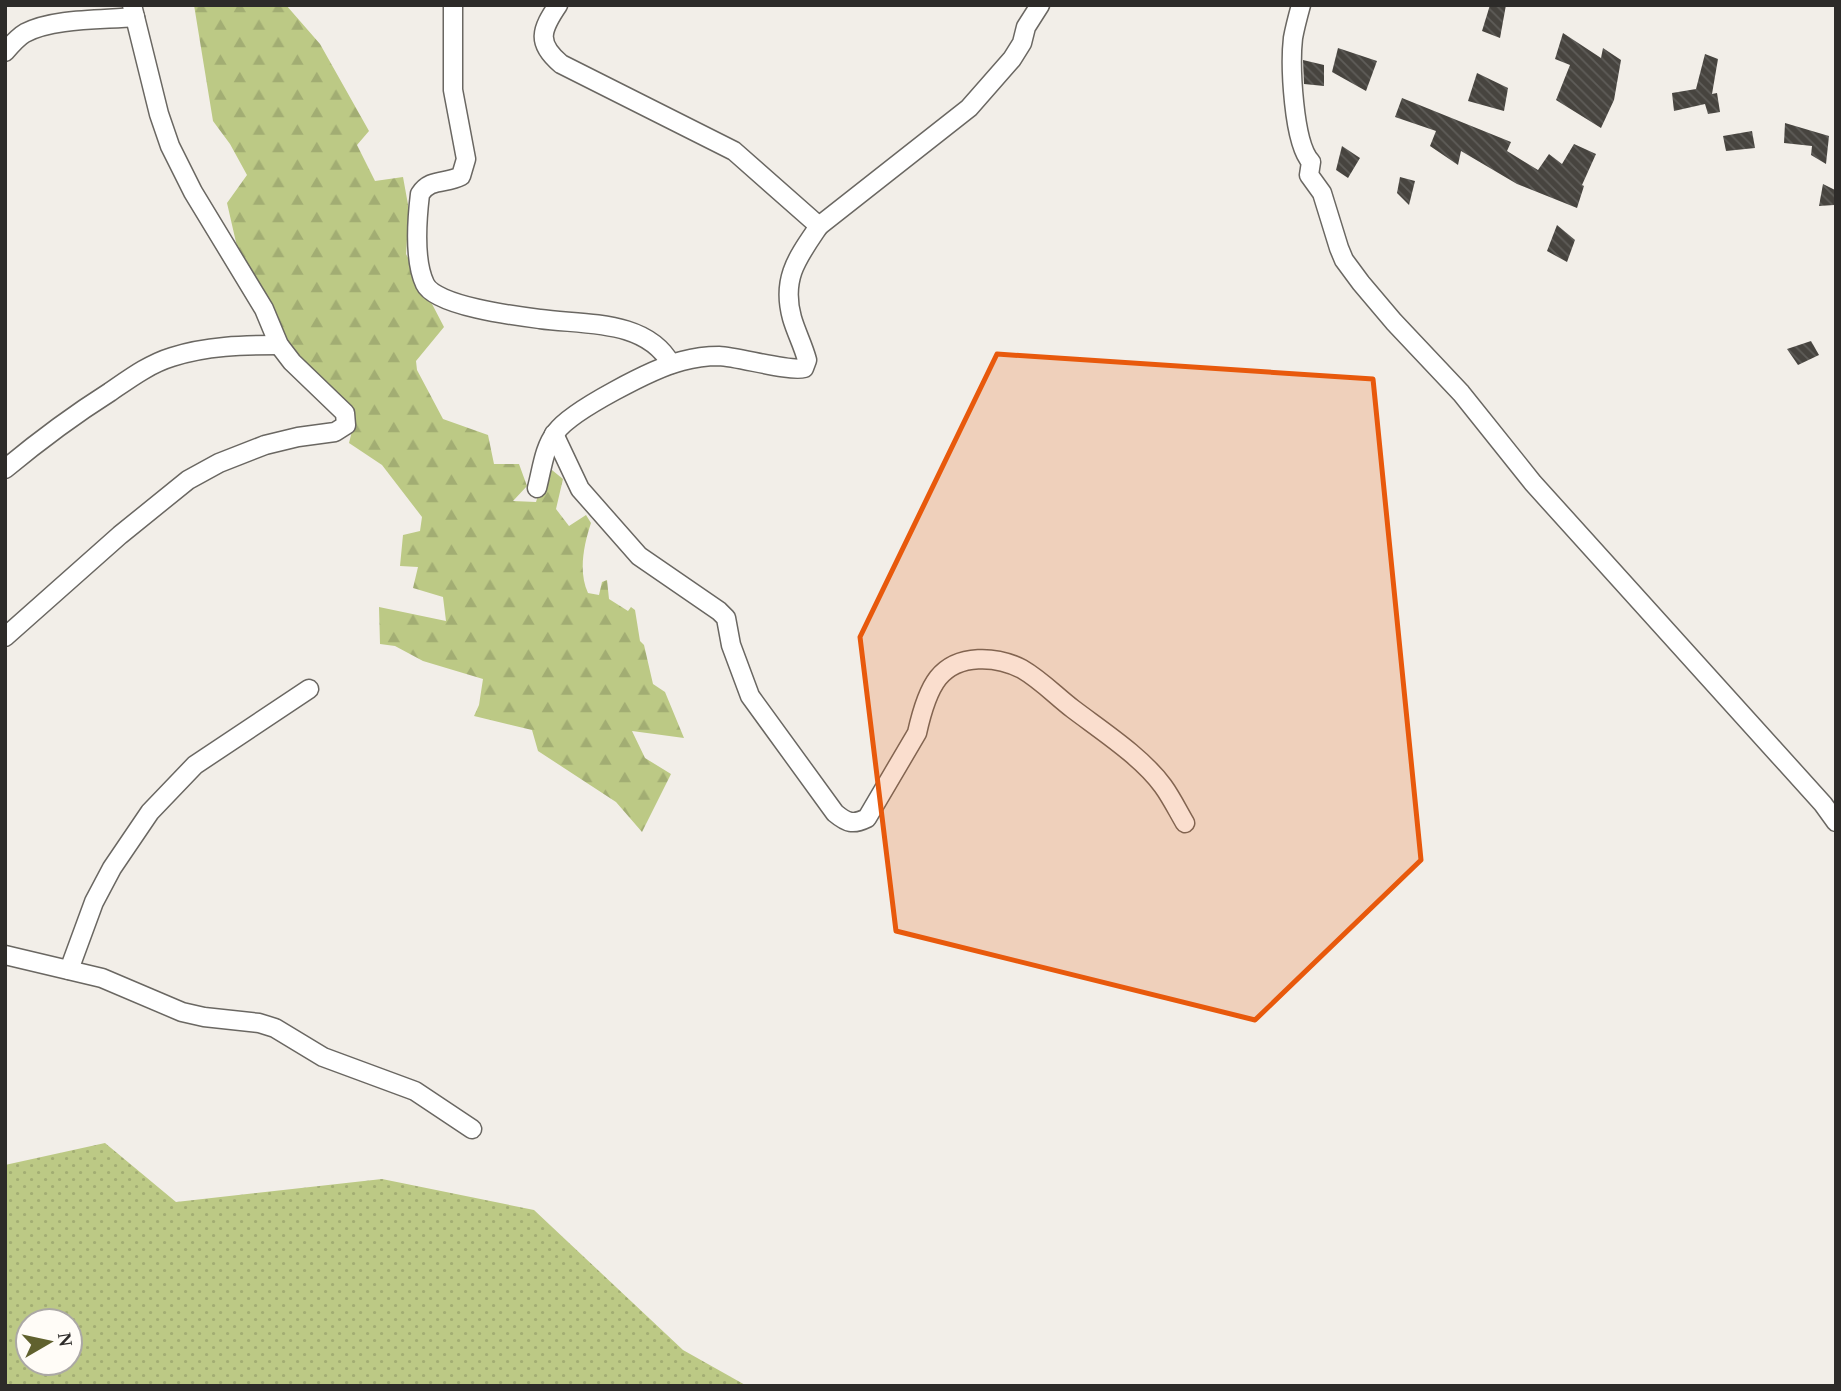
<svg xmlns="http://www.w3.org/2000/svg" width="1841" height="1391" font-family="'Times New Roman',serif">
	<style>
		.grass { fill: url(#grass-dots); fill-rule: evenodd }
		.forest { fill: url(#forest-firs) }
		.building { fill: url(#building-back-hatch) }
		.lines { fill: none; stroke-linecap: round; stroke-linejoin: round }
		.minor-casing { stroke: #6a6762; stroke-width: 21 }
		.minor { stroke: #fff; stroke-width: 18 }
		.marked { fill: #e8590c; fill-opacity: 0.2; stroke: #e8590c; stroke-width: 5; stroke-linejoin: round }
	</style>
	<defs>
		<pattern id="grass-dots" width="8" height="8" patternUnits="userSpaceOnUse" patternTransform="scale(1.75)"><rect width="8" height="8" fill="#bcc985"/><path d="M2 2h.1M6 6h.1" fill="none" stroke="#a2ad73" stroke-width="1.8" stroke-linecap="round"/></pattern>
		<pattern id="forest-firs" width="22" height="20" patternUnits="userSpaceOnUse" patternTransform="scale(1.75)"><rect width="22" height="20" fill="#bcc985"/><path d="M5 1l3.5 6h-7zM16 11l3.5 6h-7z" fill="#a2ad73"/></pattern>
		<pattern id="building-back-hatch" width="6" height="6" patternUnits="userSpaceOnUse" patternTransform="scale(1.75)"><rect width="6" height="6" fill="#47443f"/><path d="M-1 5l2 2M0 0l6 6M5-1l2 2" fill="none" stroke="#5f5d59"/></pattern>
	</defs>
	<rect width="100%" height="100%" fill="#f2eee8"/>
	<path class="grass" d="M 105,1143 L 176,1202 L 382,1179 L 534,1210 L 683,1350 L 747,1386 L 5,1386 L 5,1165 ZM 28,1321 L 70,1321 L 70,1363 L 28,1363 Z"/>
	<path class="forest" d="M 194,5 L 286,5 L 320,44 L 369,131 L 357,145 L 375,181 L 403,177 L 409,210 L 406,254 L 444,327 L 416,361 L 417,370 L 443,419 L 488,435 L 494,464 L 519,464 L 527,486 L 513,501 L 536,502 L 547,466 L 563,479 L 556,509 L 569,526 L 586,515 L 591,523 C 584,544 578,572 588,593 L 599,595 L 602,582 L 607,580 L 609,599 L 628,611 L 631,607 L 635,610 L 640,641 L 644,645 L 653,684 L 665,692 L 684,738 L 632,731 L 645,758 L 671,774 L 642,832 L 616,802 L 538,751 L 532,730 L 474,716 L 479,705 L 483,679 L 423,661 L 395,646 L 380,644 L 379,607 L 446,621 L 443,597 L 413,588 L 418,567 L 400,566 L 403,535 L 420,531 L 422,517 L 382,465 L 349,443 L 355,419 L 335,392 L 299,358 L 268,307 L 238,251 L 227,203 L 247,175 L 230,144 L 213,121 Z"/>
	<g class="building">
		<polygon points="1490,5 1506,5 1500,38 1482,31"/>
		<polygon points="1563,33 1601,58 1603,48 1621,60 1614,100 1601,128 1556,100 1570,65 1555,59"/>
		<polygon points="1338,48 1377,61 1366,91 1332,72"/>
		<polygon points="1705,54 1718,59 1712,94 1717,93 1720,112 1708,114 1705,104 1674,111 1672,93 1696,89"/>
		<polygon points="1303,60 1324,65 1324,86 1304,84"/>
		<polygon points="1477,73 1508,88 1504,111 1468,101"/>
		<polygon points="1402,98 1511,142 1507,151 1538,170 1549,154 1562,164 1574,144 1596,154 1582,185 1584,186 1577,208 1517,184 1461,151 1458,165 1430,146 1436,131 1395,117"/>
		<polygon points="1785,123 1829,136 1826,164 1811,155 1812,146 1784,143"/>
		<polygon points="1752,131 1755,148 1726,151 1723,136"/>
		<polygon points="1342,146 1360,158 1348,178 1336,170"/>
		<polygon points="1400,177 1415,181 1409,205 1397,193"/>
		<polygon points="1823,184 1835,190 1834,205 1819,206"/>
		<polygon points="1557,225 1575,240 1567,262 1547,251"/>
		<polygon points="1811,341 1819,355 1798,365 1787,349"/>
	</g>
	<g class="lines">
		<g class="minor-casing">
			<g id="minor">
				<path d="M 453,5 L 453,90 L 466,159 L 461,176 C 446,184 430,178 420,194 C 417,219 414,261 425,284 C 435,306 516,316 540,319 C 584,325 646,319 671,364"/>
				<path d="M 1301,5 C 1298,16 1295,27 1293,38 C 1290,64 1293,143 1311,162 L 1309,175 L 1322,193 L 1339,248 L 1344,260 L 1361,283 L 1394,322 L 1461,393 L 1533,483 L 1823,804 L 1836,822"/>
				<path d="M 5,52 C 11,45 18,37 25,33 C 53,18 103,20 135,17"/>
				<polyline points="819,226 969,108 1012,59 1022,43 1026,27 1040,5"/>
				<path d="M 554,434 L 580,489 L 639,556 L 719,611 L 726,618 L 731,645 L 750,696 L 835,813 C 847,823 853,825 867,818 L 917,733 C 921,715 927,692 938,678 C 958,653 997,656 1022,669 C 1041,680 1056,696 1073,709 C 1102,731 1142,757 1163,786 C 1171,797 1178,811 1185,823"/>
				<path d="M 5,469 C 40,440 72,416 110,392 C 129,379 149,364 172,357 C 206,346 243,345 279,345"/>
				<path d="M 537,488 C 542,469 544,447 556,432 C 572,410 654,368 682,361 C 693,358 707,356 719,356 C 739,357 790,372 804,368 L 807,360 C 803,345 796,332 792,318 C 781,278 798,257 819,226 L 734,151 L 561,64 C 536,43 541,30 558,5"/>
				<polyline points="5,637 120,535 188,480 219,463 265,445 298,437 335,432 346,425 345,413 292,362 279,345 264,309 193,192 170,146 159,114 132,5"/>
				<polyline points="5,955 102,978 182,1012 204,1017 259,1023 275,1028 323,1057 415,1091 472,1129"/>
				<polyline points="69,970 94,902 112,868 150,812 195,765 309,689"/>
			</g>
		</g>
		<use href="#minor" class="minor"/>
	</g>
	<path class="marked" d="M 997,354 L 1373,379 L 1421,860 L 1255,1020 L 896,931 L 860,637 Z"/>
	<rect width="1841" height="1391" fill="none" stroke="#2d2b29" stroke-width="14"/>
	<g transform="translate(49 1342) rotate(81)"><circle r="33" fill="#fffcf7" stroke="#aba8a5" stroke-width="2"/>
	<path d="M0-5L12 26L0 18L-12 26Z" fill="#60612e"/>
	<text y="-10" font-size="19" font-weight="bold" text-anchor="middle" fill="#2d2b29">N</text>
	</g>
</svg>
